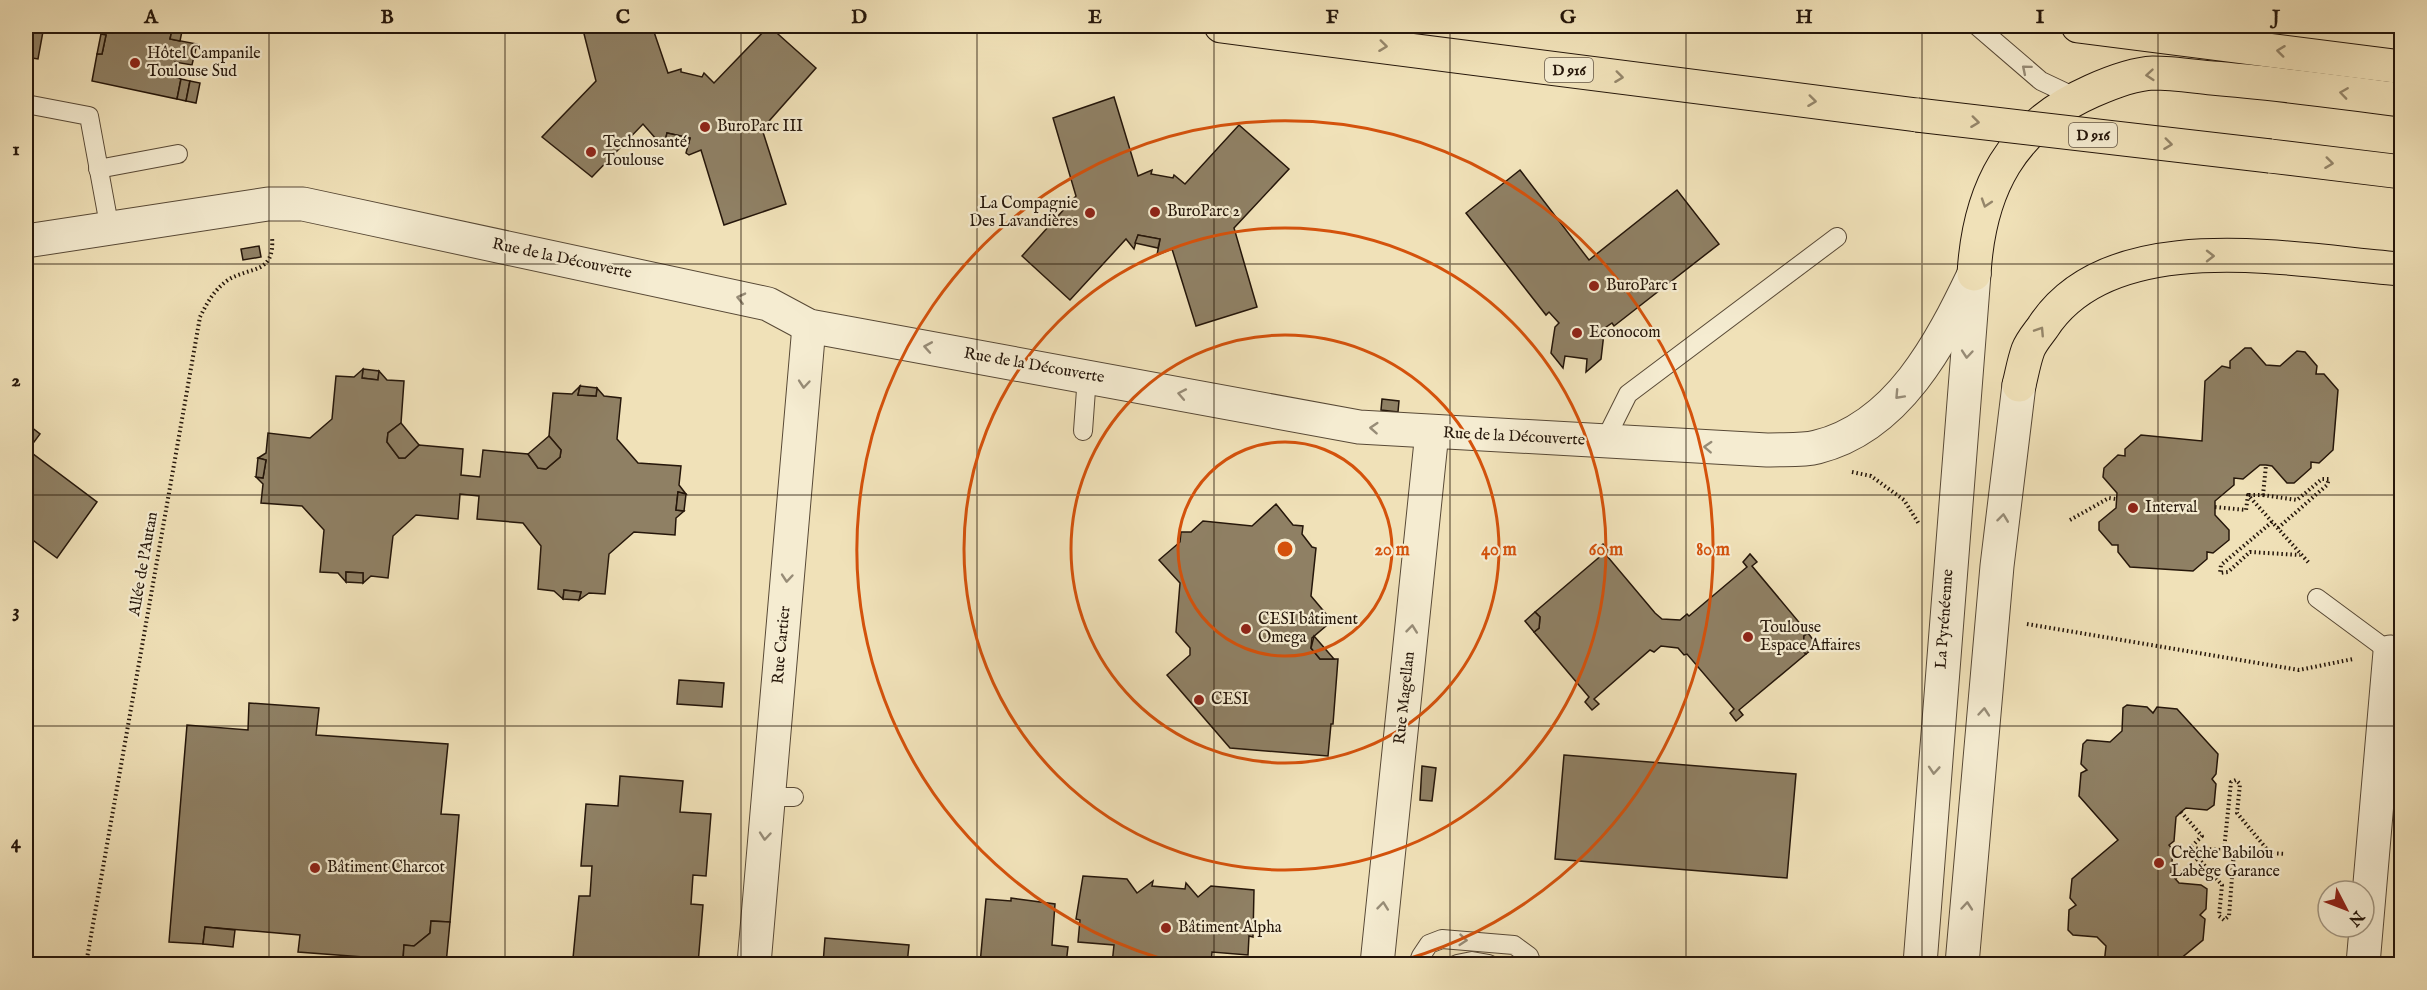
<svg xmlns="http://www.w3.org/2000/svg" width="2427" height="990" font-family="'IM FELL English',serif">
	<style>
		.building { fill: #8f8064; stroke: #25160a; stroke-width: 1.5 }
		.lines { fill: none; stroke-linecap: round; stroke-linejoin: round }
		.service-casing { stroke: #584936; stroke-width: 20 }
		.minor-casing { stroke: #584936; stroke-width: 35 }
		.tertiary-casing { stroke: #584936; stroke-width: 35 }
		.trunk-casing { stroke: #25160a; stroke-width: 35 }
		.path { stroke: #25160a; stroke-width: 4; stroke-dasharray: 1.5 3; stroke-linecap: butt }
		.service { stroke: #f5ecd1; stroke-width: 18 }
		.minor { stroke: #f5ecd1; stroke-width: 33 }
		.tertiary { stroke: #f5ecd1; stroke-width: 33 }
		.trunk { stroke: #f0e1b8; stroke-width: 33 }
		.trunk-bridge-casing { stroke: #25160a; stroke-width: 35; stroke-linecap: butt }
		.trunk-bridge { stroke: #f0e1b8; stroke-width: 33 }
		.oneway { stroke: #95866a }
		.oneway2 { stroke: #978c77 }
		.grid { fill: none; stroke: #25160a; stroke-width: 1.5; stroke-opacity: 0.55 }
		.ring { fill: none; stroke: #d4520c; stroke-width: 3 }
		.poi-dot { fill: #8f2418; stroke: #f5ecd1; stroke-width: 2 }
		.labels { text-anchor: middle; dominant-baseline: central; stroke-width: 4.5; stroke-linejoin: round; paint-order: stroke }
		.shield { fill: #f5ecd1; stroke: #635646; stroke-width: 1.5 }
		.shield-label { font-size: 15px; font-weight: bold; fill: #25160a }
		.poi-label { font-size: 16px; fill: #25160a; stroke: #f5ecd1; text-anchor: start }
		.street-label { font-size: 16px; fill: #25160a; stroke: #f5ecd1 }
		.centre { fill: #d4520c; stroke: #f5ecd1; stroke-width: 3 }
		.ring-label { font-size: 18px; text-anchor: middle; font-weight: bold; fill: #d4520c; stroke: #f5ecd1; stroke-width: 4.5; stroke-linejoin: round; paint-order: stroke }
		.neatline { fill: none; stroke: #25160a; stroke-width: 2 }
		.grid-label { font-size: 20px; text-anchor: middle; font-weight: bold; fill: #25160a }
	</style>
	<rect width="100%" height="100%" fill="#f0e1b8"/>
	<filter id="stains"><feTurbulence type="fractalNoise" baseFrequency=".00333" numOctaves="4"/><feColorMatrix values="0 0 0 0 .2 0 0 0 0 .09 0 0 0 0 .02 0 0 0 .5 -.17"/></filter>
	<radialGradient id="worn" r=".72"><stop offset=".6" stop-color="#630" stop-opacity="0"/><stop offset="1" stop-color="#630" stop-opacity=".3"/></radialGradient>
	<g class="building">
		<polygon points="26,26 44,26 38,59 26,57"/>
		<polygon points="103,26 173,26 170,39 197,44 192,65 175,62 172,76 181,79 177,99 92,81 97,54 102,54 106,35 101,34"/>
		<polygon points="173,26 183,26 180,41 170,39"/>
		<polygon points="582,26 652,26 668,73 681,69 681,72 702,77 704,73 714,83 769,26 816,68 762,129 786,204 724,225 701,150 689,155 686,153 690,138 667,133 664,148 643,124 592,177 542,137 596,81"/>
		<polygon points="101,34 106,35 102,54 97,54"/>
		<polygon points="181,79 190,81 186,101 177,99"/>
		<polygon points="190,81 200,83 196,103 186,101"/>
		<polygon points="1114,97 1138,176 1152,170 1151,174 1173,178 1174,175 1185,184 1239,125 1289,169 1234,228 1257,307 1196,326 1172,249 1157,255 1160,239 1138,235 1134,249 1126,239 1070,300 1022,256 1076,196 1053,118"/>
		<polygon points="667,133 690,138 688,146 665,141"/>
		<polygon points="1520,170 1589,260 1677,190 1719,244 1614,326 1612,323 1602,330 1604,333 1601,359 1586,372 1587,359 1565,356 1563,368 1551,353 1555,327 1559,323 1549,312 1546,315 1466,213"/>
		<polygon points="1138,235 1160,239 1158,248 1135,243"/>
		<polygon points="259,246 261,257 243,260 241,249"/>
		<polygon points="2245,348 2251,348 2266,365 2280,366 2297,351 2305,352 2317,366 2316,374 2324,374 2338,390 2333,450 2319,463 2311,462 2311,468 2294,483 2287,483 2272,466 2266,465 2260,465 2243,479 2234,478 2234,485 2215,501 2215,515 2229,530 2229,540 2213,553 2207,552 2207,559 2193,571 2130,567 2118,552 2118,545 2112,545 2099,530 2099,522 2116,508 2117,493 2103,477 2104,468 2118,455 2125,456 2125,449 2141,435 2202,441 2205,381 2222,366 2230,368 2230,361"/>
		<polygon points="363,369 379,371 378,380 362,378"/>
		<polygon points="363,369 362,378 378,380 379,371 387,380 404,381 401,423 388,433 387,442 399,458 405,458 419,445 463,449 461,475 480,477 483,450 528,454 538,468 546,469 560,457 561,450 549,436 553,393 572,394 580,386 578,395 596,396 597,388 604,396 621,398 617,439 638,463 681,466 679,485 686,494 678,492 676,510 684,511 676,518 675,535 634,532 609,554 605,594 589,593 579,600 581,592 564,590 563,599 554,591 538,589 541,546 523,523 477,519 479,496 460,494 458,519 416,515 393,536 388,578 371,576 363,583 363,573 346,572 346,582 338,573 320,572 324,530 302,506 261,503 263,484 256,477 263,478 266,460 258,458 266,453 268,433 310,438 332,419 336,376 354,377"/>
		<polygon points="580,386 597,388 596,396 578,395"/>
		<polygon points="1382,399 1399,401 1398,412 1381,410"/>
		<polygon points="26,423 40,434 28,450 97,502 57,558 26,535"/>
		<polygon points="401,423 419,445 405,458 399,458 387,442 388,433"/>
		<polygon points="549,436 561,450 560,457 546,469 538,468 528,454"/>
		<polygon points="258,458 266,460 263,478 256,477"/>
		<polygon points="678,492 686,494 684,511 676,510"/>
		<polygon points="1276,504 1293,525 1303,526 1302,534 1312,547 1316,548 1311,596 1332,621 1312,638 1311,648 1320,659 1338,659 1333,724 1331,724 1328,756 1230,748 1167,675 1190,655 1190,648 1176,632 1180,583 1159,560 1180,542 1181,532 1191,532 1203,521 1252,526"/>
		<polygon points="1603,544 1610,552 1607,556 1655,613 1662,619 1680,620 1687,614 1689,616 1747,567 1743,562 1750,554 1757,562 1752,566 1808,633 1804,636 1803,651 1806,654 1739,710 1743,715 1736,721 1730,713 1734,709 1687,654 1684,655 1678,648 1661,646 1654,652 1650,650 1594,699 1599,704 1592,710 1585,702 1589,697 1534,632 1539,628 1540,617 1535,612 1603,554 1598,548"/>
		<polygon points="346,572 363,573 363,583 346,582"/>
		<polygon points="564,590 581,592 579,600 563,599"/>
		<polygon points="1535,612 1540,617 1539,628 1534,632 1525,621"/>
		<polygon points="1808,633 1817,645 1806,654 1803,651 1804,636"/>
		<polygon points="1314,636 1334,659 1320,659 1311,648"/>
		<polygon points="679,680 724,683 722,707 677,704"/>
		<polygon points="249,703 319,708 316,735 448,744 441,814 459,815 450,922 431,921 430,933 414,946 404,945 403,960 298,952 300,935 217,928 205,927 203,944 169,942 187,725 248,730"/>
		<polygon points="2127,705 2147,707 2153,713 2157,707 2177,709 2218,754 2216,774 2212,779 2216,784 2214,805 2207,810 2186,808 2181,812 2176,817 2174,841 2169,845 2173,850 2171,874 2179,883 2201,885 2207,889 2206,909 2200,915 2205,919 2203,940 2174,964 2104,964 2106,946 2097,937 2073,935 2068,930 2069,910 2076,905 2070,898 2072,879 2118,840 2079,796 2081,773 2087,770 2081,764 2083,744 2087,740 2110,742 2122,731 2123,708"/>
		<polygon points="1564,755 1796,774 1787,878 1555,859"/>
		<polygon points="1422,766 1436,768 1432,801 1420,800"/>
		<polygon points="620,776 683,781 680,812 711,814 706,876 693,875 691,904 703,905 698,964 602,964 603,961 573,958 579,896 590,896 592,866 581,866 586,804 618,806"/>
		<polygon points="1083,876 1127,879 1137,893 1153,881 1152,886 1185,889 1186,883 1198,897 1211,886 1254,890 1253,937 1249,936 1248,955 1212,952 1211,964 1112,964 1114,945 1078,942 1080,920 1076,919"/>
		<polygon points="1011,898 1055,904 1052,945 1068,947 1066,964 1075,964 980,964 986,899 1011,901"/>
		<polygon points="431,921 450,922 446,964 403,960 404,945 414,946 430,933"/>
		<polygon points="205,927 235,930 233,947 203,944"/>
		<polygon points="825,938 909,945 907,964 823,964"/>
	</g>
	<g class="lines">
		<g class="service-casing">
			<g id="service">
				<polyline points="1977,26 2041,81 2077,98"/>
				<polyline points="26,104 89,116 110,230"/>
				<polyline points="98,169 178,154"/>
				<polyline points="1083,431 1087,376"/>
				<polyline points="1604,442 1628,394 1837,237"/>
				<polyline points="2317,598 2390,652 2397,653"/>
				<polyline points="768,797 794,797"/>
				<polyline points="1418,964 1421,956 1429,944 1442,939 1514,945 1529,956 1532,964"/>
				<polyline points="1457,964 1472,961 1489,964"/>
			</g>
		</g>
		<g class="minor-casing">
			<g id="minor">
				<path d="M 26,241 L 268,204 L 303,204 L 768,304 L 809,326 L 1359,427 L 1767,450 C 1783,449 1802,451 1817,447 C 1898,427 1941,343 1974,274"/>
				<polyline points="754,964 809,326"/>
				<polyline points="1377,964 1432,432"/>
				<polyline points="2363,964 2390,652"/>
			</g>
		</g>
		<g class="tertiary-casing">
			<g id="tertiary">
				<polyline points="1920,964 1974,274"/>
				<polyline points="1962,964 1997,566 2019,385"/>
			</g>
		</g>
		<g class="trunk-casing">
			<g id="trunk">
				<polyline points="1221,26 1917,115"/>
				<polyline points="2078,26 2402,67"/>
				<polyline points="2270,156 2402,172"/>
				<path d="M 1974,274 C 1979,189 2011,127 2092,91 C 2110,83 2132,74 2153,73 C 2172,73 2192,76 2212,78 C 2275,83 2338,92 2402,100"/>
				<path d="M 2019,385 C 2022,373 2024,361 2028,350 C 2031,342 2038,334 2043,327 C 2111,222 2296,261 2402,269"/>
			</g>
		</g>
		<g class="path">
			<polyline points="1852,472 1871,476 1904,500 1919,524"/>
			<polyline points="2249,495 2263,495 2266,465"/>
			<polyline points="2263,495 2297,500 2322,479 2329,479 2327,485 2278,528"/>
			<polyline points="2215,507 2246,510 2248,495 2309,563"/>
			<polyline points="2070,520 2109,498 2116,499"/>
			<polyline points="2272,522 2221,565 2220,573 2228,572 2250,552 2300,555"/>
			<polyline points="2027,624 2299,670 2353,659"/>
			<polyline points="2181,812 2202,836 2190,848"/>
			<polyline points="2224,850 2231,782 2236,780 2240,784 2237,813 2270,853"/>
			<polyline points="2198,858 2222,885 2219,916 2224,920 2229,916 2234,851"/>
			<polyline points="2175,878 2198,858 2190,848 2286,854"/>
			<path d="M 86,964 L 200,317 C 207,303 214,290 228,280 C 250,266 275,275 272,237"/>
		</g>
		<use href="#service" class="service"/>
		<use href="#minor" class="minor"/>
		<use href="#tertiary" class="tertiary"/>
		<use href="#trunk" class="trunk"/>
		<g class="trunk-bridge-casing">
			<polyline id="trunk-bridge" points="1917,115 2270,156"/>
		</g>
		<use href="#trunk-bridge" class="trunk-bridge"/>
	</g>
	<defs><path id="oneway-chevron" d="M-2-3.5L2.5 0L-2 3.5" fill="none" stroke-width="1.6" stroke-linecap="round" stroke-linejoin="round" transform="scale(1.5)"/></defs>
	<g class="oneway">
		<use href="#oneway-chevron" transform="translate(1383 46) rotate(7)"/>
		<use href="#oneway-chevron" transform="translate(2281 51) rotate(-173)"/>
		<use href="#oneway-chevron" transform="translate(2150 75) rotate(175)"/>
		<use href="#oneway-chevron" transform="translate(1619 77) rotate(7)"/>
		<use href="#oneway-chevron" transform="translate(2344 93) rotate(-172)"/>
		<use href="#oneway-chevron" transform="translate(1812 101) rotate(7)"/>
		<use href="#oneway-chevron" transform="translate(1975 122) rotate(7)"/>
		<use href="#oneway-chevron" transform="translate(2168 144) rotate(7)"/>
		<use href="#oneway-chevron" transform="translate(2329 163) rotate(7)"/>
		<use href="#oneway-chevron" transform="translate(1986 203) rotate(108)"/>
		<use href="#oneway-chevron" transform="translate(2210 256)"/>
		<use href="#oneway-chevron" transform="translate(2040 331) rotate(-57)"/>
	</g>
	<g class="oneway2">
		<use href="#oneway-chevron" transform="translate(2026 69) rotate(-140)"/>
		<use href="#oneway-chevron" transform="translate(741 298) rotate(-167)"/>
		<use href="#oneway-chevron" transform="translate(928 347) rotate(-170)"/>
		<use href="#oneway-chevron" transform="translate(1967 354) rotate(95)"/>
		<use href="#oneway-chevron" transform="translate(804 384) rotate(95)"/>
		<use href="#oneway-chevron" transform="translate(1182 394) rotate(-169)"/>
		<use href="#oneway-chevron" transform="translate(1899 395) rotate(133)"/>
		<use href="#oneway-chevron" transform="translate(1374 428) rotate(-176)"/>
		<use href="#oneway-chevron" transform="translate(1708 447) rotate(-177)"/>
		<use href="#oneway-chevron" transform="translate(2003 518) rotate(-83)"/>
		<use href="#oneway-chevron" transform="translate(787 578) rotate(95)"/>
		<use href="#oneway-chevron" transform="translate(1412 629) rotate(-84)"/>
		<use href="#oneway-chevron" transform="translate(1984 712) rotate(-85)"/>
		<use href="#oneway-chevron" transform="translate(1934 770) rotate(94)"/>
		<use href="#oneway-chevron" transform="translate(765 836) rotate(95)"/>
		<use href="#oneway-chevron" transform="translate(1383 906) rotate(-84)"/>
		<use href="#oneway-chevron" transform="translate(1967 906) rotate(-85)"/>
		<use href="#oneway-chevron" transform="translate(1463 940) rotate(5)"/>
	</g>
	<path class="grid" d="M 269,26 L 269,964M 505,26 L 505,964M 741,26 L 741,964M 977,26 L 977,964M 1214,26 L 1214,964M 1450,26 L 1450,964M 1686,26 L 1686,964M 1922,26 L 1922,964M 2158,26 L 2158,964M 26,264 L 2402,264M 26,495 L 2402,495M 26,726 L 2402,726"/>
	<g class="ring">
		<circle cx="1285" cy="549" r="107"/>
		<circle cx="1285" cy="549" r="214"/>
		<circle cx="1285" cy="549" r="321"/>
		<path d="M1181 964A428 428 0 1 1 1389 964"/>
	</g>
	<g class="poi-dot">
		<circle cx="135" cy="63" r="6"/>
		<circle cx="705" cy="127" r="6"/>
		<circle cx="591" cy="152" r="6"/>
		<circle cx="1155" cy="212" r="6"/>
		<circle cx="1090" cy="213" r="6"/>
		<circle cx="1594" cy="286" r="6"/>
		<circle cx="1577" cy="333" r="6"/>
		<circle cx="2133" cy="508" r="6"/>
		<circle cx="1246" cy="629" r="6"/>
		<circle cx="1748" cy="637" r="6"/>
		<circle cx="1199" cy="700" r="6"/>
		<circle cx="2159" cy="863" r="6"/>
		<circle cx="315" cy="868" r="6"/>
		<circle cx="1166" cy="928" r="6"/>
	</g>
	<g class="labels">
		<g class="shield">
			<rect x="1545" y="58" width="48" height="24" rx="4.5"/>
			<rect x="2069" y="123" width="48" height="24" rx="4.5"/>
		</g>
		<g class="shield-label">
			<text x="1569" y="70">D 916</text>
			<text x="2093" y="135">D 916</text>
		</g>
		<g class="poi-label">
			<text x="147" y="54">Hôtel Campanile<tspan x="147" dy="18">Toulouse Sud</tspan></text>
			<text x="717" y="127">BuroParc III</text>
			<text x="603" y="143">Technosanté<tspan x="603" dy="18">Toulouse</tspan></text>
			<text x="1078" y="204" text-anchor="end">La Compagnie<tspan x="1078" dy="18">Des Lavandières</tspan></text>
			<text x="1167" y="212">BuroParc 2</text>
			<text x="1606" y="286">BuroParc 1</text>
			<text x="1589" y="333">Econocom</text>
			<text x="2145" y="508">Interval</text>
			<text x="1258" y="620">CESI bâtiment<tspan x="1258" dy="18">Omega</tspan></text>
			<text x="1760" y="628">Toulouse<tspan x="1760" dy="18">Espace Affaires</tspan></text>
			<text x="1211" y="700">CESI</text>
			<text x="2171" y="854">Crèche Babilou<tspan x="2171" dy="18">Labège Garance</tspan></text>
			<text x="327" y="868">Bâtiment Charcot</text>
			<text x="1178" y="928">Bâtiment Alpha</text>
		</g>
		<g class="street-label">
			<text transform="translate(562 259) rotate(12)">Rue de la Découverte</text>
			<text transform="translate(1034 366) rotate(10)">Rue de la Découverte</text>
			<text transform="translate(1514 437) rotate(3)">Rue de la Découverte</text>
			<text transform="translate(144 564) rotate(-80)">Allée de l'Autan</text>
			<text transform="translate(1945 619) rotate(-86)">La Pyrénéenne</text>
			<text transform="translate(782 645) rotate(-85)">Rue Cartier</text>
			<text transform="translate(1405 698) rotate(-84)">Rue Magellan</text>
		</g>
	</g>
	<circle cx="1285" cy="549" r="9" class="centre"/>
	<g class="ring-label">
		<text x="1392" y="555">20 m</text>
		<text x="1499" y="555">40 m</text>
		<text x="1606" y="555">60 m</text>
		<text x="1713" y="555">80 m</text>
	</g>
	<rect width="2427" height="990" fill="none" stroke="#f0e1b8" stroke-width="66"/>
	<g transform="translate(2346 909) rotate(132)"><circle r="28" fill="#f5ecd1" stroke="#a29681" stroke-width="1.5"/>
	<path d="M0-4.5L10 22L0 15L-10 22Z" fill="#8f2418"/>
	<text y="-9" font-size="16" font-weight="bold" text-anchor="middle" fill="#25160a">N</text>
	</g>
	<rect x="33" y="33" width="2361" height="924" class="neatline"/>
	<g class="grid-label">
		<text x="151" y="23">A</text>
		<text x="387" y="23">B</text>
		<text x="623" y="23">C</text>
		<text x="859" y="23">D</text>
		<text x="1095" y="23">E</text>
		<text x="1332" y="23">F</text>
		<text x="1568" y="23">G</text>
		<text x="1804" y="23">H</text>
		<text x="2040" y="23">I</text>
		<text x="2276" y="23">J</text>
		<text x="16" y="155">1</text>
		<text x="16" y="386">2</text>
		<text x="16" y="617">3</text>
		<text x="16" y="848">4</text>
	</g>
	<rect width="100%" height="100%" filter="url(#stains)"/>
	<rect width="100%" height="100%" fill="url(#worn)"/>
</svg>
